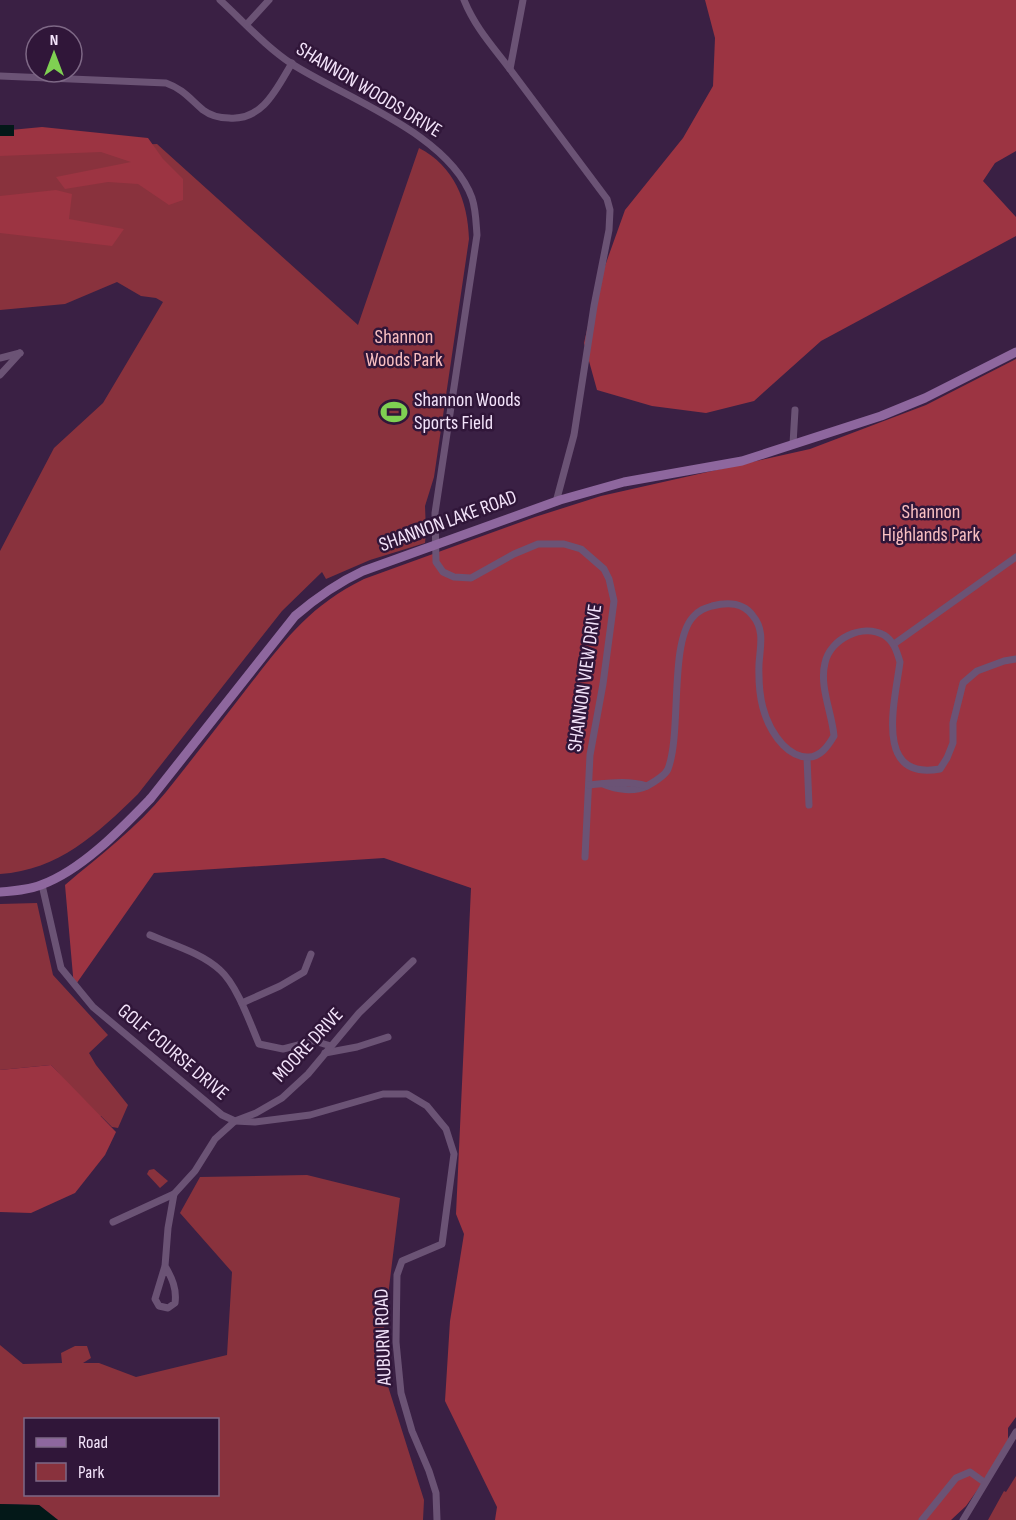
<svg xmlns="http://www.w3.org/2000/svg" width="1016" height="1520" font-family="'Sofia Sans Condensed',sans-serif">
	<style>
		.green { fill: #89323d; fill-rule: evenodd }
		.forest { fill: #9c3442 }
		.water { fill: #031818 }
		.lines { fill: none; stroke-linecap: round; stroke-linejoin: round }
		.minor { stroke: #6b5375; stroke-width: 7 }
		.secondary { stroke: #8e679e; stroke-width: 9 }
		.labels { text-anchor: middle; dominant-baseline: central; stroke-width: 5; stroke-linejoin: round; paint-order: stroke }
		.street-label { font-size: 20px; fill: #f3e3fa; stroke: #301639 }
		.park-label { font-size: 20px; fill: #fac0c2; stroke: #301639 }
		.poi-label { font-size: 20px; fill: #f3e3fa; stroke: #301639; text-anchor: start }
	</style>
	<rect width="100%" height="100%" fill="#3a2044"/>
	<g class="green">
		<path d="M 157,144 L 358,325 L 419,148 C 454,166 468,201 469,239 L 434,477 L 425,506 L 426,531 L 425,543 L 370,560 L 326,579 L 322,572 L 282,611 L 138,794 C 97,834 59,870 0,874 L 0,551 L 54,448 L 103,403 L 163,302 L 156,298 L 141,296 L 117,282 L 65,304 L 0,310 L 0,151 Z"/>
		<path d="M 37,903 L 53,975 L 108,1035 L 89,1053 L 96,1065 L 128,1105 L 118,1128 L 112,1127 L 101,1116 L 96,1117 C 79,1100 68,1082 51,1065 L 0,1070 L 0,904 Z"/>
		<polygon points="154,1169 168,1181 160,1188 147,1174 149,1170"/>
		<path d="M 307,1175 L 400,1198 L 380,1361 L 424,1500 L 423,1520 L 58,1520 L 39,1505 L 0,1504 L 0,1345 L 23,1364 L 62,1363 L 61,1353 L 75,1346 L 87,1346 L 91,1358 L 83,1363 L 99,1363 L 136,1377 L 227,1355 L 232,1272 L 180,1213 L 200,1177 ZM 26,1420 L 218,1420 L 218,1494 L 26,1494 Z"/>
		<polygon points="1016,1476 1016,1520 988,1520 1004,1491 1006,1492"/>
	</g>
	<g class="forest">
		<polygon points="705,0 1016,0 1016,151 995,163 983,181 1016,217 1016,236 821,341 754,401 706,413 652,406 597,390 584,343 596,291 625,210 683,138 713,86 715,38"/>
		<polygon points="42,127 148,138 163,159 183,179 183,200 169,205 138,184 108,182 65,189 56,177 131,162 101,152 0,156 0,131"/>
		<polygon points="56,190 72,194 69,219 124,229 112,246 0,233 0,196"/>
		<path d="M 1016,359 L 1016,1417 L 1008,1428 L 1008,1443 L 991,1471 L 966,1506 L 951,1520 L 495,1520 L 497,1507 L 445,1401 L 450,1321 L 464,1234 L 456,1214 L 471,888 L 384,858 L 154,873 L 74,987 L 65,885 C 100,855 137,828 166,792 C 194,757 221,722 248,687 C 286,639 308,607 364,579 L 535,517 L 601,496 L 810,449 L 926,405 Z"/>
		<polygon points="51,1065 116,1132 105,1155 75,1193 31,1213 0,1212 0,1070"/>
	</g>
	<g class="water">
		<rect x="0" y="125" width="14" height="11"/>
		<polygon points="0,1504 39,1505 58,1520 0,1520"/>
	</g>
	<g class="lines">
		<g class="minor">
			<path d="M 220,0 C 244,22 265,46 292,64 C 347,99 449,134 472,198 C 476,210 476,223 477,235 L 435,513 L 436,562 L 443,572 L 454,577 L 471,578 L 514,554 L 538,544 L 564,544 L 581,549 L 604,569 L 609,579 L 614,601 L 603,684 L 590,755 L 585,857"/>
			<path d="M 464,0 C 476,30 497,51 515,76 C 546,117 576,158 607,199 L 610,210 L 609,230 L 594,306 L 574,435 L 556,502"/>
			<polyline points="247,24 269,0"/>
			<polyline points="510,69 523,0"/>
			<path d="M 0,76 L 166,83 C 183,89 190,99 203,110 C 211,116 220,118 229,118 C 263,121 277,88 292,63"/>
			<polyline points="0,358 20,353"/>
			<polyline points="0,375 20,353"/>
			<polyline points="793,444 795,410"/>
			<polyline points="894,644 1016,557"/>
			<polyline points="807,758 809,805"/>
			<path d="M 603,784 C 617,790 634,792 647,786 C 654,782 665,776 668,769 C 682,732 669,643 693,617 C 699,610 705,608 712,606 C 728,602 743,602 753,616 C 765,630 760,648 759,664 C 758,694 762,722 783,745 C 789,751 798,757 807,757 C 820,758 828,746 834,736 C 832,713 819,686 825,663 C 830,639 862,623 884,635 C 894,641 897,652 900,662 C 895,701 873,781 940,769 L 947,758 L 953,743 L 953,723 L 963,683 L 977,671 L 1004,661 L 1016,659"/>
			<path d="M 589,785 C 609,783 628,780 647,786"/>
			<polyline points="42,885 61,968 93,1007 222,1115 235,1121 255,1122 310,1115 383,1094 407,1094 427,1106 446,1129 454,1154 442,1244 402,1261 397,1275 396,1342 401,1393 412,1431 429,1471 436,1493 437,1520"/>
			<path d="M 150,935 C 173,945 202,953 220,970 C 237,985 250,1023 259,1044 L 283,1049 L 314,1041 L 331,1046"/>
			<polyline points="242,1003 280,986 304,972 311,954"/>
			<polyline points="325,1053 357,1047 388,1037"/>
			<polyline points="113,1222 174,1194"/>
			<path d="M 165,1266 C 172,1278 177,1289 175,1303 L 168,1308 L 159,1306 L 155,1299 L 165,1266 L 168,1228 L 174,1194 L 195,1171 L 215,1139 L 235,1121 L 256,1113 L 282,1098 L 308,1074 L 359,1013 L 413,961"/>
			<polyline points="922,1520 956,1478 970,1472 984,1482"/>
			<polyline points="963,1520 1016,1432"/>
		</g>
		<path class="secondary" d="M 0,892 C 14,891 28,890 41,885 C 82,870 121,829 151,798 L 295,616 C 316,598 337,583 363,571 L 560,500 L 624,482 L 742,461 L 881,416 L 925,398 L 1016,352"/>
	</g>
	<defs>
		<g id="stadium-bare" transform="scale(2.07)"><path d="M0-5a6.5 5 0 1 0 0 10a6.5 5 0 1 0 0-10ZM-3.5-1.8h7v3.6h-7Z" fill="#7fd052" stroke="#301639" stroke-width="2.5" paint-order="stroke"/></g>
	</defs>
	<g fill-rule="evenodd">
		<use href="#stadium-bare" x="394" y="412"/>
	</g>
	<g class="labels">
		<g class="street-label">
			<text transform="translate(369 90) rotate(31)">SHANNON WOODS DRIVE</text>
			<text transform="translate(448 521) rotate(-20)">SHANNON LAKE ROAD</text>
			<text transform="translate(585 678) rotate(-82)">SHANNON VIEW DRIVE</text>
			<text transform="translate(308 1045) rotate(-47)">MOORE DRIVE</text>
			<text transform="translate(173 1052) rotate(40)">GOLF COURSE DRIVE</text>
			<text transform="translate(383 1337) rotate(-92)">AUBURN ROAD</text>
		</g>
		<g class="park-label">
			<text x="404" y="337">Shannon<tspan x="404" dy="23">Woods Park</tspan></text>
			<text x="931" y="512">Shannon<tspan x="931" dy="23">Highlands Park</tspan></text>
		</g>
		<g class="poi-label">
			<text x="414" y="400">Shannon Woods<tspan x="414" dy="23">Sports Field</tspan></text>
		</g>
	</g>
	<rect x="24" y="1418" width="195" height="78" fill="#301639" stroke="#7e6886" stroke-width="1.5"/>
	<rect x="36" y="1438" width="30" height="9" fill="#8e679e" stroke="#7e6886" stroke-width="1.5"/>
	<text x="78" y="1448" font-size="18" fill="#f3e3fa">Road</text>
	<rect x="36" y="1463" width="30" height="18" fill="#89323d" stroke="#7e6886" stroke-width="1.5"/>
	<text x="78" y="1478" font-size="18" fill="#f3e3fa">Park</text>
	<g transform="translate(54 54)"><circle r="28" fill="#301639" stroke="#7e6886" stroke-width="1.5"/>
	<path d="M0-4.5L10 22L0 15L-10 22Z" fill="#7fd052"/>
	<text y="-9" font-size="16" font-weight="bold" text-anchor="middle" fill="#f3e3fa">N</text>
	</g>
</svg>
